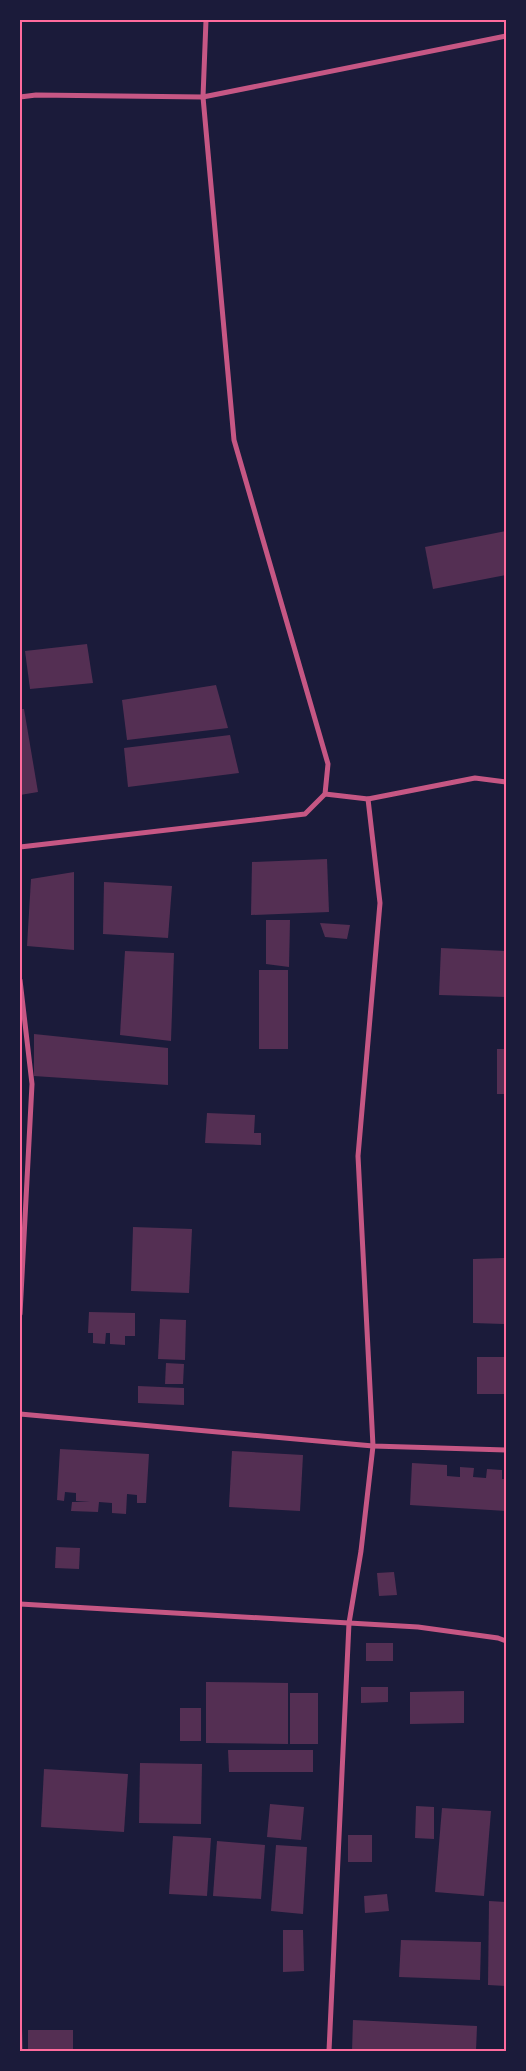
<svg xmlns="http://www.w3.org/2000/svg" width="526" height="2071" font-family="'Nunito Sans',sans-serif">
	<style>
		.building { fill: #542f53 }
		.lines { fill: none; stroke-linecap: round; stroke-linejoin: round }
		.minor { stroke: #c65784; stroke-width: 5 }
		.neatline { fill: none; stroke: #ff6b9d; stroke-width: 2 }
	</style>
	<rect width="100%" height="100%" fill="#1b1b3a"/>
	<g class="building">
		<polygon points="506,531 506,575 433,589 425,547"/>
		<polygon points="87,644 93,683 30,689 25,651"/>
		<polygon points="216,685 228,728 127,740 122,700"/>
		<polygon points="20,709 24,709 38,792 20,795"/>
		<polygon points="230,735 239,773 128,787 124,748"/>
		<polygon points="327,859 329,912 251,915 252,862"/>
		<polygon points="74,872 74,950 27,946 31,879"/>
		<polygon points="104,882 172,886 168,938 103,934"/>
		<polygon points="266,920 290,920 289,967 266,964"/>
		<polygon points="320,923 350,925 347,939 325,937"/>
		<polygon points="441,948 506,951 506,997 439,995"/>
		<polygon points="125,951 174,953 171,1041 120,1035"/>
		<rect x="259" y="970" width="29" height="79"/>
		<polygon points="34,1034 168,1048 168,1085 34,1076"/>
		<rect x="497" y="1049" width="9" height="45"/>
		<polygon points="207,1113 255,1115 254,1133 261,1133 261,1145 205,1143"/>
		<polygon points="133,1227 192,1229 189,1293 131,1291"/>
		<polygon points="504,1258 504,1324 473,1323 473,1259"/>
		<polygon points="89,1312 135,1313 135,1336 125,1336 125,1345 110,1344 110,1333 106,1333 105,1344 93,1343 93,1333 88,1333"/>
		<polygon points="160,1319 186,1320 185,1360 158,1359"/>
		<rect x="477" y="1357" width="29" height="37"/>
		<polygon points="166,1363 184,1364 183,1384 165,1384"/>
		<polygon points="138,1386 184,1388 184,1405 138,1403"/>
		<polygon points="60,1449 149,1454 146,1503 137,1503 137,1495 127,1494 126,1514 112,1513 112,1503 99,1502 98,1512 71,1511 72,1502 90,1502 76,1501 76,1493 65,1492 64,1501 57,1500"/>
		<polygon points="232,1451 303,1455 300,1511 229,1507"/>
		<polygon points="412,1463 447,1465 447,1476 460,1477 460,1467 474,1468 473,1477 486,1478 487,1469 502,1470 502,1479 506,1479 506,1511 410,1505"/>
		<polygon points="56,1547 80,1548 79,1569 55,1568"/>
		<polygon points="394,1572 397,1595 379,1596 377,1573"/>
		<rect x="366" y="1643" width="27" height="18"/>
		<polygon points="206,1682 288,1683 288,1744 206,1743"/>
		<polygon points="361,1687 388,1687 388,1702 361,1703"/>
		<polygon points="464,1691 464,1723 410,1724 410,1692"/>
		<rect x="290" y="1693" width="28" height="51"/>
		<rect x="180" y="1708" width="21" height="33"/>
		<polygon points="228,1750 313,1750 313,1772 229,1772"/>
		<polygon points="140,1763 202,1764 201,1824 139,1823"/>
		<polygon points="44,1769 128,1774 124,1832 41,1827"/>
		<polygon points="270,1804 304,1807 301,1840 267,1837"/>
		<polygon points="416,1806 434,1807 434,1839 415,1838"/>
		<polygon points="442,1808 491,1811 484,1896 435,1892"/>
		<rect x="348" y="1835" width="24" height="27"/>
		<polygon points="173,1836 211,1838 207,1896 169,1894"/>
		<polygon points="217,1841 265,1845 261,1899 213,1896"/>
		<polygon points="276,1845 307,1847 303,1914 271,1911"/>
		<polygon points="387,1894 389,1911 365,1913 364,1896"/>
		<polygon points="489,1901 506,1902 506,1986 488,1985"/>
		<polygon points="283,1930 303,1930 304,1971 283,1972"/>
		<polygon points="401,1940 481,1942 480,1980 399,1977"/>
		<polygon points="353,2020 477,2026 476,2051 352,2051"/>
		<polygon points="20,2028 22,2028 23,2051 20,2051"/>
		<rect x="28" y="2030" width="45" height="21"/>
	</g>
	<g class="lines">
		<g class="minor">
			<polyline points="20,97 36,95 203,97 506,36"/>
			<polyline points="325,794 368,799 475,778 506,782"/>
			<polyline points="20,847 305,814 325,794 328,764 234,440 203,97 206,20"/>
			<polyline points="20,980 32,1084 20,1314"/>
			<polyline points="20,1414 373,1446 506,1450"/>
			<polyline points="20,1604 418,1627 498,1638 506,1641"/>
			<polyline points="329,2051 349,1623 361,1551 373,1446 358,1156 380,903 368,799"/>
		</g>
	</g>
	<rect width="526" height="2071" fill="none" stroke="#1b1b3a" stroke-width="42"/>
	<rect x="21" y="21" width="484" height="2029" class="neatline"/>
</svg>
